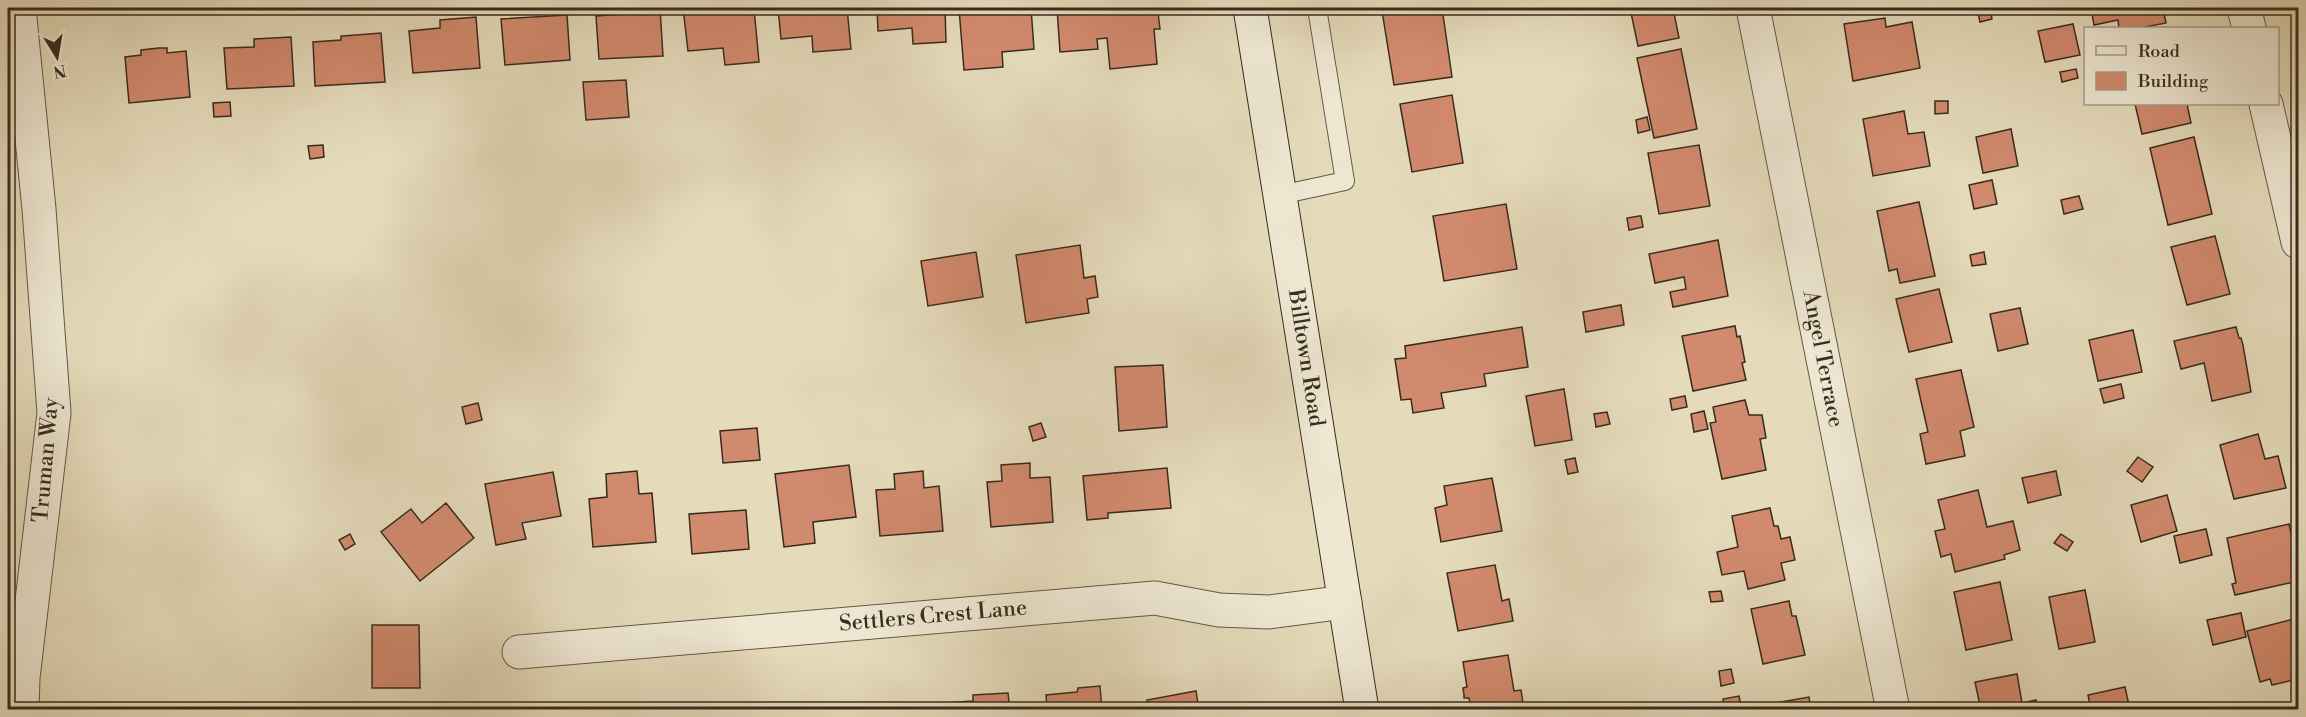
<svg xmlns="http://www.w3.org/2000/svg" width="2306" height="717" font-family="'Libre Bodoni',serif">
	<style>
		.building { fill: #d28a6e; stroke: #382c1e; stroke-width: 1.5 }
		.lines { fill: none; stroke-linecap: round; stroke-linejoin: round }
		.service-casing { stroke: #635845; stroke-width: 20 }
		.minor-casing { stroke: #635845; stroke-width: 35 }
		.secondary-casing { stroke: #382c1e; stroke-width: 35 }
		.service { stroke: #eee8d3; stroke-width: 18 }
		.minor { stroke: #eee8d3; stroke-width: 33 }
		.secondary { stroke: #eee8d3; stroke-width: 33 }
		.labels { text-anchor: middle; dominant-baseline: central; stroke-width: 5; stroke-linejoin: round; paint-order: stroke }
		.street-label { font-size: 22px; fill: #382c1e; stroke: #eee8d3 }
	</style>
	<rect width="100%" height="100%" fill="#e5dbbb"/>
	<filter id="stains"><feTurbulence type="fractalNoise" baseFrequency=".00333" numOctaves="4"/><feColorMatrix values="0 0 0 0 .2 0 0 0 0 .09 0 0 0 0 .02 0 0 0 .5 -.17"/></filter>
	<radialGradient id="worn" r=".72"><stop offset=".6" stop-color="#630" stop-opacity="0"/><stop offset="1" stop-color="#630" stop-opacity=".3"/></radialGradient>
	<g class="building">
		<polygon points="624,8 660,8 663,56 599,59 596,16 624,14"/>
		<polygon points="683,8 754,8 759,62 725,65 723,48 688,51"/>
		<polygon points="778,8 847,8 851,49 813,52 812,36 781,39"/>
		<polygon points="877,8 945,8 946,42 913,44 912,28 878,31"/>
		<polygon points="982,8 1031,8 1034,49 1002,52 1003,67 964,70 959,9"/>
		<polygon points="1057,8 1151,8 1152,13 1158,12 1160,29 1154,29 1157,64 1110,69 1107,38 1097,39 1098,49 1060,52"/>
		<polygon points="1406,8 1442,8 1452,77 1394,85 1382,11"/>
		<polygon points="1630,8 1673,8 1679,38 1638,46"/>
		<polygon points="1840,8 1880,8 1842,15"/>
		<polygon points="1977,8 1990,8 1992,19 1980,22"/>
		<polygon points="2091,8 2163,8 2166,23 2140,28 2119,28 2118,20 2094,25"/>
		<polygon points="567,15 570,60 505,65 501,19"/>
		<polygon points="476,17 480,68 413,73 409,31 440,28 440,20"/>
		<polygon points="1885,18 1886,27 1912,22 1920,68 1853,81 1844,24"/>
		<polygon points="2073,24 2080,55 2045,62 2038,31"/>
		<polygon points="381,33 385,82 315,86 313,42 341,40 341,36 343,36"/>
		<polygon points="291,37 294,86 227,89 224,48 254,47 254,39"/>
		<polygon points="159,48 167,48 167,53 186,51 190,97 129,103 125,57 141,55 141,50"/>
		<polygon points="1681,49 1697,129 1654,138 1637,58"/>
		<polygon points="2076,69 2078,78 2062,82 2060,72"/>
		<polygon points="626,80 629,117 586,120 583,82"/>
		<polygon points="1452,95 1463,163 1412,172 1400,104"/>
		<polygon points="1935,101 1948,101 1948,113 1935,114"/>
		<polygon points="230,102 231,116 214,117 213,103"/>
		<polygon points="2135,104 2187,104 2191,123 2142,134"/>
		<polygon points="1904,111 1908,134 1924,132 1930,166 1873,176 1863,119"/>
		<polygon points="1647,117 1650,130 1638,133 1636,120"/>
		<polygon points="2011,129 2018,166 1983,173 1976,137"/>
		<polygon points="2194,137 2212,214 2168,225 2150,148"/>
		<polygon points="323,145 324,157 310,159 308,146"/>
		<polygon points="1699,145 1710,206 1659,214 1648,153"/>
		<polygon points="1992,180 1997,204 1974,209 1969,185"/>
		<polygon points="2079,196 2083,209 2064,214 2061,200"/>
		<polygon points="1919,202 1935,276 1900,283 1897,269 1889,271 1877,211"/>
		<polygon points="1506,204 1517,269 1444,281 1433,216"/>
		<polygon points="1639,216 1641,216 1643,227 1629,230 1627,218"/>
		<polygon points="2215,236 2230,294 2187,305 2171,247"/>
		<polygon points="1718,240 1728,296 1673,307 1670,292 1686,289 1684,277 1655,283 1649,254"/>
		<polygon points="1080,245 1084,278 1095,276 1098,297 1087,299 1089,313 1026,323 1016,255"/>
		<polygon points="976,252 983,297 928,306 921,261"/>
		<polygon points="1984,252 1986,264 1972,266 1970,255"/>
		<polygon points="1939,289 1952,342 1909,352 1896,299"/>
		<polygon points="1621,305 1624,325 1586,332 1583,312"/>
		<polygon points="2020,308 2028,344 1998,351 1990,314"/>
		<polygon points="1735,326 1737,337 1740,336 1745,362 1742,363 1746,380 1693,391 1682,336"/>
		<polygon points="1522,327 1528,367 1484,374 1486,386 1441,393 1444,408 1413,413 1411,399 1401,400 1395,359 1406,358 1405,346"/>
		<polygon points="2236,327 2239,338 2241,338 2243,345 2251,392 2212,401 2204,363 2181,369 2174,341"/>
		<polygon points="2133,330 2142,372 2098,381 2089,340"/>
		<polygon points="1163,365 1167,427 1119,431 1115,367"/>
		<polygon points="1961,370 1974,427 1960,431 1965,456 1926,464 1920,434 1928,432 1916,379"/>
		<polygon points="2121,384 2124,398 2104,403 2100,389"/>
		<polygon points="1564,389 1572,440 1535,446 1526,396"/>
		<polygon points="1685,396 1687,407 1672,410 1670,399"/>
		<polygon points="1745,400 1749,415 1762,415 1766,438 1760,439 1766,470 1722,479 1710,423 1716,422 1713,407"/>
		<polygon points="478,403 482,420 466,424 462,407"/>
		<polygon points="1704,411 1708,429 1694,432 1691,414"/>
		<polygon points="1607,412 1610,424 1596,427 1594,414"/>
		<polygon points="1041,423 1046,437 1033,441 1029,427"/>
		<polygon points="757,428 760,460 723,463 720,431"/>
		<polygon points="2258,434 2265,459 2278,456 2286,488 2234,499 2220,445"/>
		<polygon points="2138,457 2153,467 2142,482 2127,471"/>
		<polygon points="1575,458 1578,472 1568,474 1565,460"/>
		<polygon points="1030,463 1030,478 1050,477 1053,522 991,527 987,482 1002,481 1001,465"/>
		<polygon points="849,465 856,517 813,522 815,543 784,547 775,474"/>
		<polygon points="1167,468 1171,508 1108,513 1108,518 1087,520 1083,476"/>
		<polygon points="637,471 639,494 652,493 656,542 593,547 589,499 607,497 606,474"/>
		<polygon points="923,471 924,488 939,486 943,531 880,536 876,490 895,489 894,474"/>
		<polygon points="2056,471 2061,495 2028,503 2022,478"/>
		<polygon points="553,472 561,516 522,523 526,539 496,545 485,484"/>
		<polygon points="1492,478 1502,531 1441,542 1435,508 1447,505 1444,486"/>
		<polygon points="1978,490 1987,527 2013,521 2020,550 2004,555 2005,559 1955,572 1951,554 1941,557 1935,531 1945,529 1938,500"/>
		<polygon points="2167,495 2177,531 2141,542 2131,505"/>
		<polygon points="446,503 474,538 420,581 381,532 411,509 422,523"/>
		<polygon points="1770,508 1774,526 1778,526 1781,539 1790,537 1795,560 1781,563 1785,580 1748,589 1744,571 1722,575 1717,552 1738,547 1732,516"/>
		<polygon points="746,510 749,549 692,554 689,514"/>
		<polygon points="2289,524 2295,551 2291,552 2298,581 2235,595 2232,584 2236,583 2227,538"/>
		<polygon points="2206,529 2212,555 2180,563 2174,536"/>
		<polygon points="350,534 355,544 345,550 339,540"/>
		<polygon points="2061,534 2073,542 2067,551 2054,543"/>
		<polygon points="1495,565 1502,601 1509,599 1513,621 1458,631 1447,573"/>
		<polygon points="2000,582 2012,640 1966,650 1954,592"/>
		<polygon points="2085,590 2095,642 2059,649 2049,597"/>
		<polygon points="1721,591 1723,601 1711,602 1709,592"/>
		<polygon points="1789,601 1792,616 1796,616 1805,655 1763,664 1751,609"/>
		<polygon points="2241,613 2246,637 2213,645 2207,620"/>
		<polygon points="2298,618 2298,679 2272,685 2270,679 2260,682 2247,631"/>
		<polygon points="372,625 419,625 420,688 372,688"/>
		<polygon points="1508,655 1514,691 1521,690 1524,709 1471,710 1469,698 1464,698 1464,695 1463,688 1467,687 1463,662"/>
		<polygon points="1731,669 1734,683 1721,686 1719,671"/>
		<polygon points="2017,674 2022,703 2036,700 2038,710 1981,710 1975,682"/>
		<polygon points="1100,686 1102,710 1047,710 1046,695 1077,692 1078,688"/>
		<polygon points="2125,687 2130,710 2091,710 2088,695"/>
		<polygon points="1196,691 1199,710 1148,710 1147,700"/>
		<polygon points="1008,693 1010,710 944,710 944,703 973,701 973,695"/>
		<polygon points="1739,696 1742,710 1725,710 1723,699"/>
		<polygon points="1809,697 1811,710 1771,710 1770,704"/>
		<polygon points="890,705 890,710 854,710 854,708"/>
	</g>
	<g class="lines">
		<g class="service-casing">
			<polyline id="service" points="1280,195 1345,181 1317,8"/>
		</g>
		<g class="minor-casing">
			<g id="minor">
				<polyline points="19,8 39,209 54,413 23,678 22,710"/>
				<polyline points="1753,8 1893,710"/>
				<polyline points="2244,8 2249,28"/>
				<polyline points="2266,104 2298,242"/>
				<polyline points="519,652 1155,598 1219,610 1269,612 1345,602"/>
			</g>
		</g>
		<g class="secondary-casing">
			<polyline id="secondary" points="1250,8 1362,710"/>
		</g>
		<use href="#service" class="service"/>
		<use href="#minor" class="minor"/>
		<use href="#secondary" class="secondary"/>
	</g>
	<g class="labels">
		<g class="street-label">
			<text transform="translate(1306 358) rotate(81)">Billtown Road</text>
			<text transform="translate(1823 359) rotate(79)">Angel Terrace</text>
			<text transform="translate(46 460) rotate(-85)">Truman Way</text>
			<text transform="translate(933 616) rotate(-5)">Settlers Crest Lane</text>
		</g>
	</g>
	<rect width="2306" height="717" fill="none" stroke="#e5dbbb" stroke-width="30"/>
	<rect x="9" y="9" width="2288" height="699" fill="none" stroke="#382c1e" stroke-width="3"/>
	<rect x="15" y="15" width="2276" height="687" fill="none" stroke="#382c1e" stroke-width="1.5"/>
	<rect x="2084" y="27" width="195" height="78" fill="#eee8d3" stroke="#a59d8b" stroke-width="1.5"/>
	<rect x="2096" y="46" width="30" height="9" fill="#eee8d3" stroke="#a59d8b" stroke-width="1.5"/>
	<text x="2138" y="57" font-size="18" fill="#382c1e">Road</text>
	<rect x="2096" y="72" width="30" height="18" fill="#d28a6e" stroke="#a59d8b" stroke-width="1.5"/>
	<text x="2138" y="87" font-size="18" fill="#382c1e">Building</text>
	<g transform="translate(57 57) rotate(169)" stroke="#eee8d3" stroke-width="4.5" paint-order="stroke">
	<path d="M0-4.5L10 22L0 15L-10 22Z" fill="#382c1e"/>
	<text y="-9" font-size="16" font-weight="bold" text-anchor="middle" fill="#382c1e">N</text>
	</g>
	<rect width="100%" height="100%" filter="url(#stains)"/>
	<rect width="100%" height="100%" fill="url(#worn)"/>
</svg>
